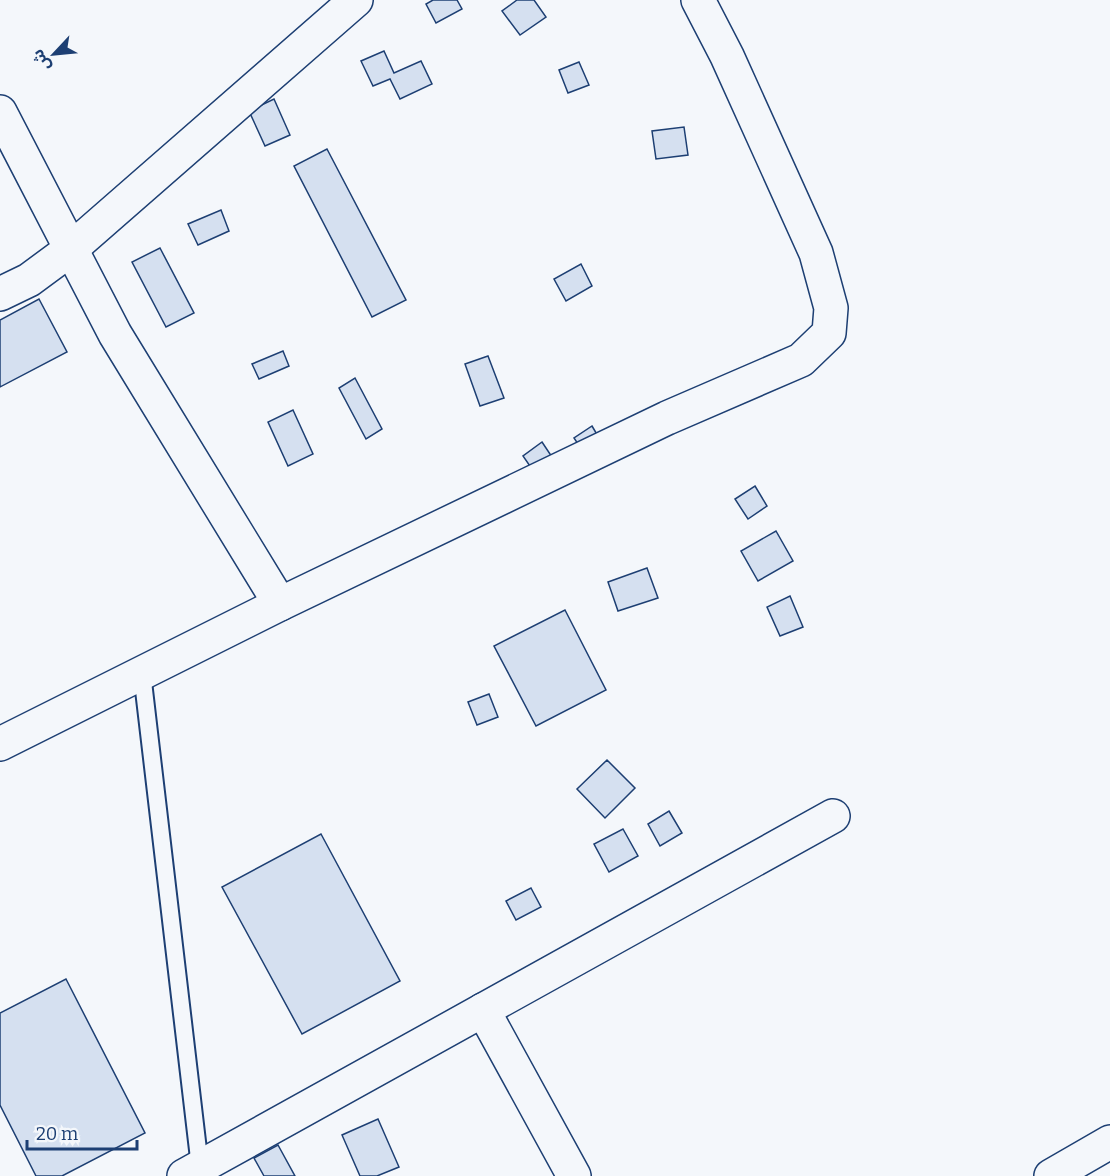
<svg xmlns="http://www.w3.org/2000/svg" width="1110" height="1176" font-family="Bitter,'Noto Sans Arabic',serif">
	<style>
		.building { fill: #d5e0f0; stroke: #1d3f73; stroke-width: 1.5 }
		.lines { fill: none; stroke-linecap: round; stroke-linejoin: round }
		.service-casing { stroke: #1d3f73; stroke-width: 20 }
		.minor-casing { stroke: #1d3f73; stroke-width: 36 }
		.trunk-casing { stroke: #1d3f73; stroke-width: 36 }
		.service { stroke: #f4f7fb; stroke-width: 16 }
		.minor { stroke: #f4f7fb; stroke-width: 33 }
		.trunk { stroke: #f4f7fb; stroke-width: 33 }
	</style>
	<rect width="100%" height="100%" fill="#f4f7fb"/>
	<g class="building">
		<polygon points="433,0 457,0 462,9 436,23 426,4"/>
		<polygon points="517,0 534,0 546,17 520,35 502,11"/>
		<polygon points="384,51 394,73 421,61 432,84 400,99 390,79 373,86 361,61"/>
		<polygon points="579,62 589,85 568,93 559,70"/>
		<polygon points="274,99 290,135 265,146 249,111"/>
		<polygon points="684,127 688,155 656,159 652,131"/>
		<polygon points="327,149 406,300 372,317 294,166"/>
		<polygon points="221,210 229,231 198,245 188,224"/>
		<polygon points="160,248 194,313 166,327 132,262"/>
		<polygon points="581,264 592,286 566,301 554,279"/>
		<polygon points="39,299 67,352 0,387 0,320"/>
		<polygon points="283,351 289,366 259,379 252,364"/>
		<polygon points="488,356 504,398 480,406 465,364"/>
		<polygon points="355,378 382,429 366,439 339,388"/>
		<polygon points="293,410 313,454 288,466 268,422"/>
		<polygon points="592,426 605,448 588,459 574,438"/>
		<polygon points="542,442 562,472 543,485 523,456"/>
		<polygon points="755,486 767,506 748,519 735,499"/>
		<polygon points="776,531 793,561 758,581 741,551"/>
		<polygon points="647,568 658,598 618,611 608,582"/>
		<polygon points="790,596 803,627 780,636 767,607"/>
		<polygon points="565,610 606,690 536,726 494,646"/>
		<polygon points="489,694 498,717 477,725 468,702"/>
		<polygon points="607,760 635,788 605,818 577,789"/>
		<polygon points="669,811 682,833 660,846 648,824"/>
		<polygon points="623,829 638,856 609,872 594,844"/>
		<polygon points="321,834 400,981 302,1034 222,887"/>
		<polygon points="531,888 541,907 516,920 506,901"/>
		<polygon points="66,979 145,1133 62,1176 36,1176 0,1105 0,1013"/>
		<polygon points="378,1119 399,1167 377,1176 360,1176 342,1135"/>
		<polygon points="278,1145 295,1176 264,1176 254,1158"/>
	</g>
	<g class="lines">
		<g class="service-casing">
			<polyline id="service" points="142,673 200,1167"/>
		</g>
		<g class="minor-casing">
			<g id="minor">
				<polyline points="0,112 115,334 280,604"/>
				<polyline points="0,294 29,280 71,249 356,0"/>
				<polyline points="0,744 280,604 667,418 801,360 829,333 831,308 816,253 727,56 698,0"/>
				<polyline points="483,1010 574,1176"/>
				<polyline points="184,1176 833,816"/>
			</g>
		</g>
		<g class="trunk-casing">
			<polyline id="trunk" points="1051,1176 1110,1142"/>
		</g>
		<use href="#service" class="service"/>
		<use href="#minor" class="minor"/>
		<use href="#trunk" class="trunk"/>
	</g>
	<g transform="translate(54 54) rotate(244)" stroke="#f4f7fb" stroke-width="4.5" paint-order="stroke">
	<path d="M0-4.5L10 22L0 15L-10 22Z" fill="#1d3f73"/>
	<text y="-9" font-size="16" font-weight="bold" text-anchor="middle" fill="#1d3f73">ش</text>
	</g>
	<path d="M27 1140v9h110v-9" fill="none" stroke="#1d3f73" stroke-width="3"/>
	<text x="36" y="1140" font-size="18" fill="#1d3f73" stroke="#f4f7fb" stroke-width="4.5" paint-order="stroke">20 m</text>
</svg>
